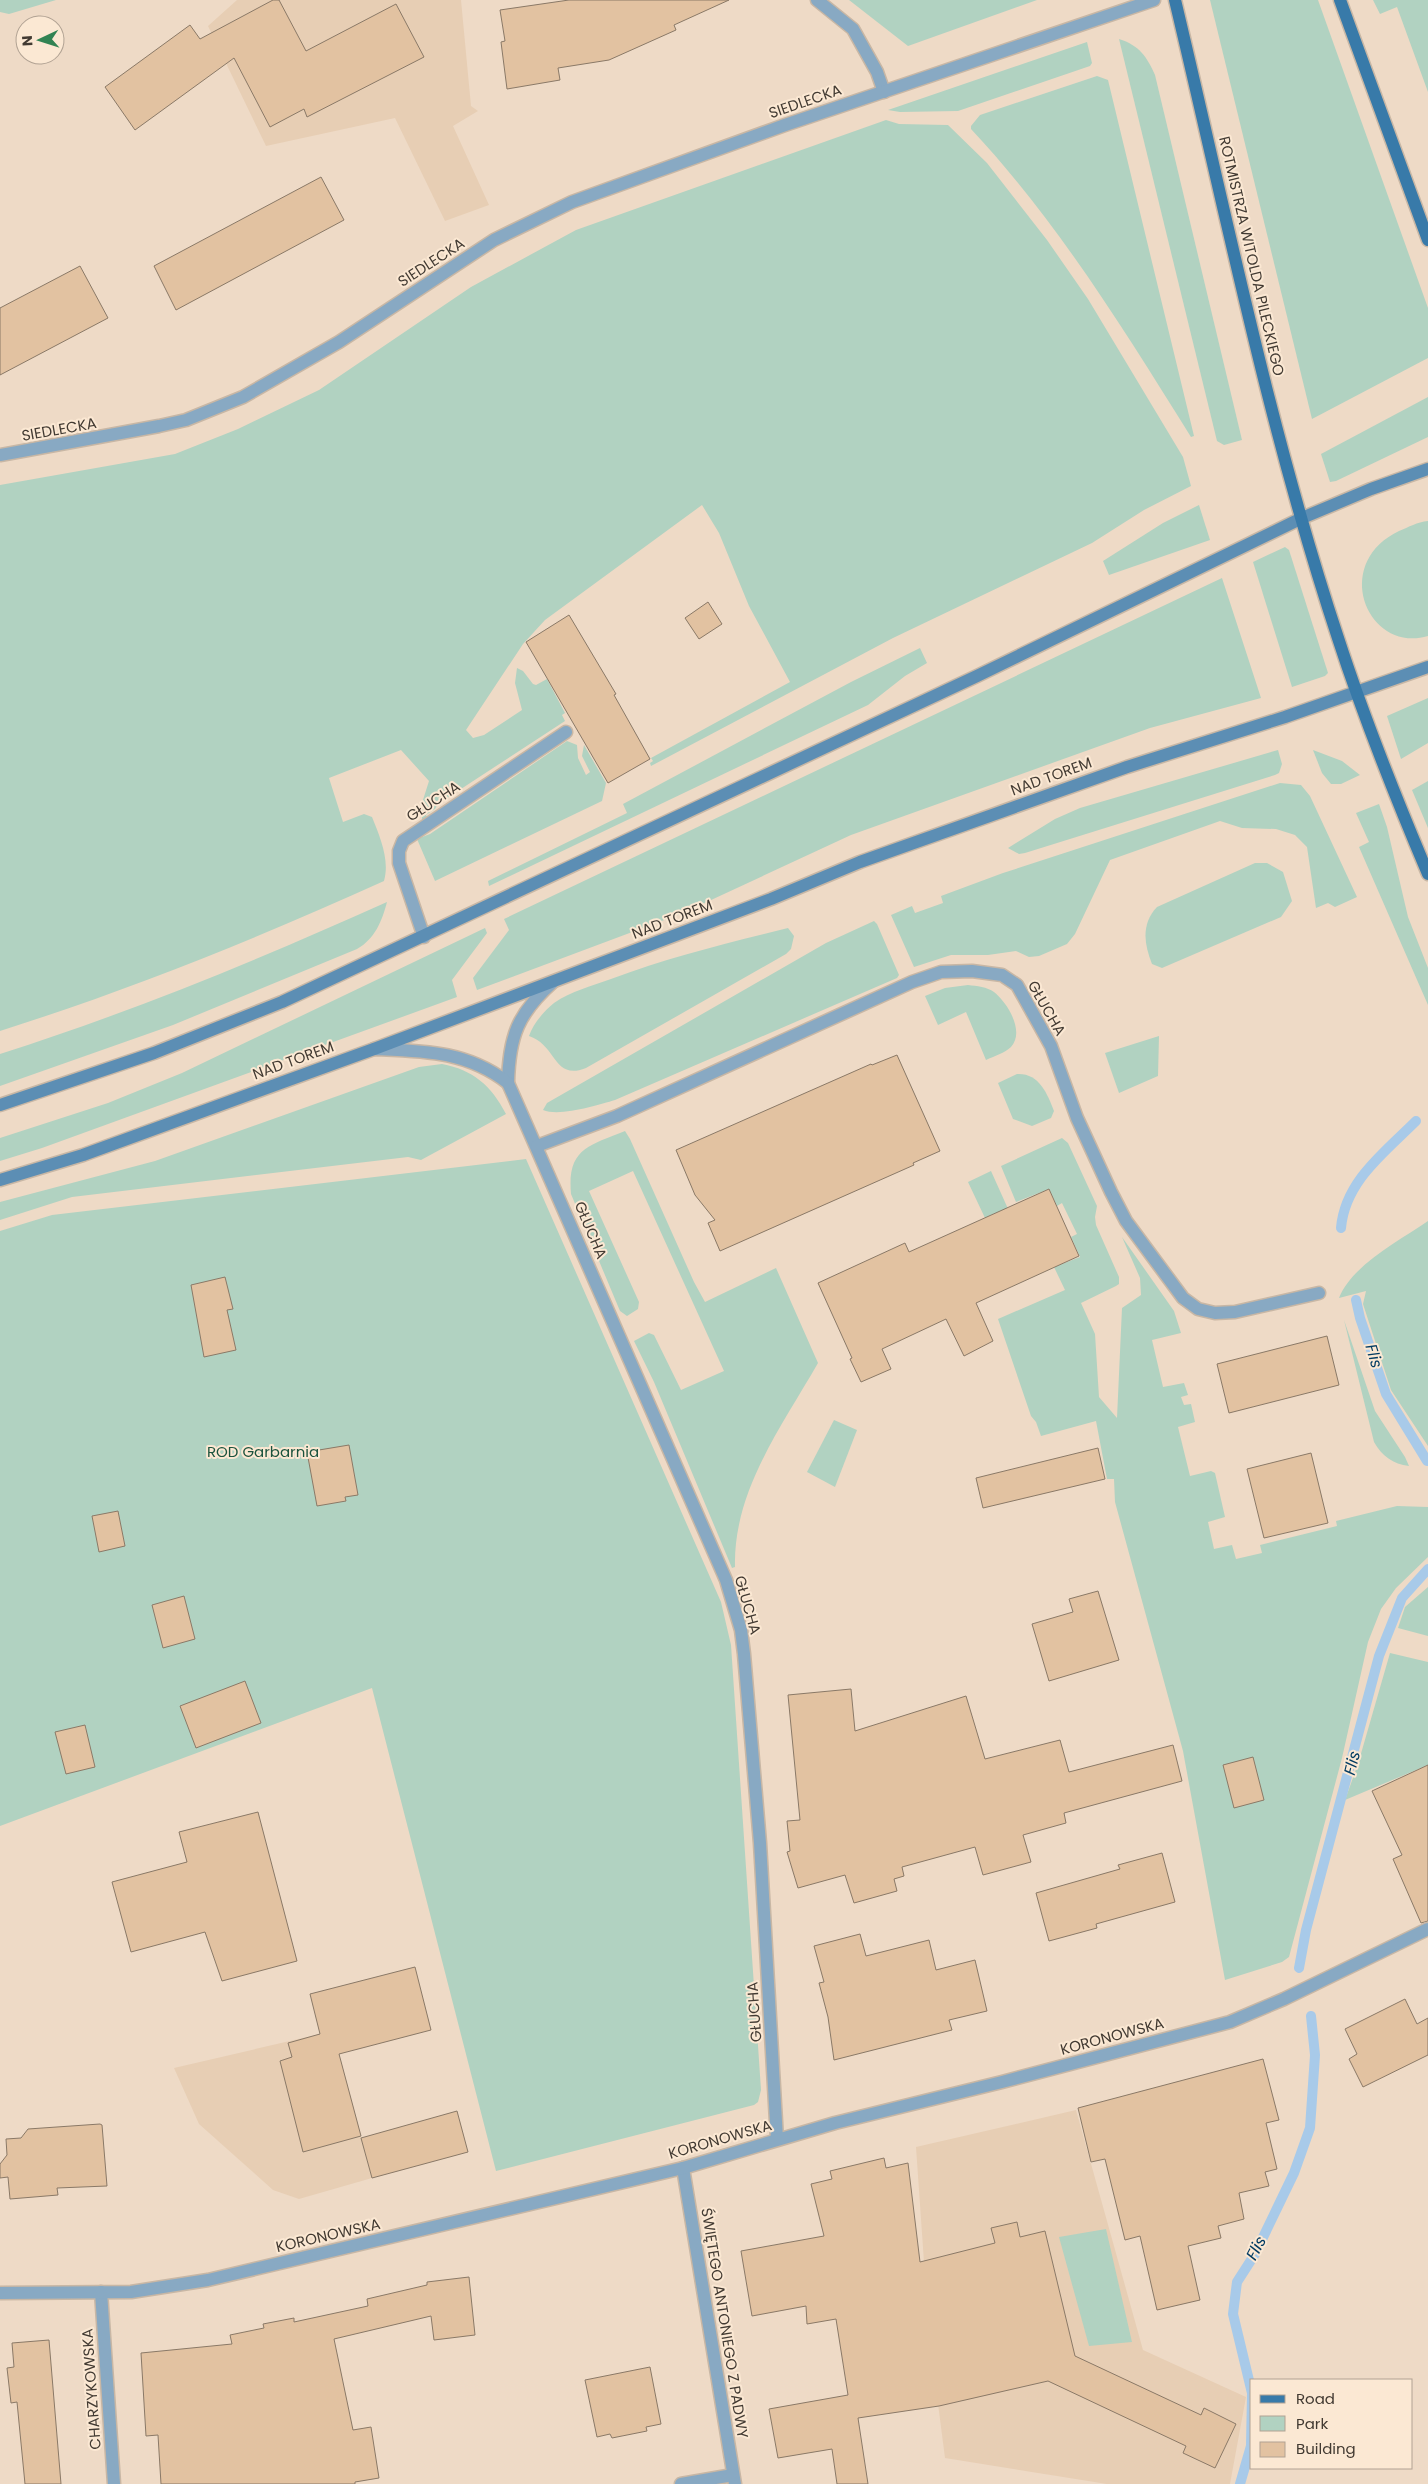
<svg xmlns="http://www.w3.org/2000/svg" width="1428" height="2484" font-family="Poppins,sans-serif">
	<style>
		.built { fill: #e7ceb4 }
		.green { fill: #b1d2c1 }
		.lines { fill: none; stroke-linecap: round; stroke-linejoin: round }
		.stream { stroke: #a8cae9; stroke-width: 10 }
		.building { fill: #e2c2a1; stroke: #8a7967 }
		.minor-casing { stroke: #c8b7a5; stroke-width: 15 }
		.secondary-casing { stroke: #c8b7a5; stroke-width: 15 }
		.primary-casing { stroke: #c8b7a5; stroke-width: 15 }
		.minor { stroke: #88a9c3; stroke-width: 12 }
		.secondary { stroke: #5c8eb4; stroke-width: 12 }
		.primary { stroke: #387aa9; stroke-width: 12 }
		.labels { text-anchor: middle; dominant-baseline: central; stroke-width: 4; stroke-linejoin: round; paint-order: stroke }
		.street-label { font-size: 15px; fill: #423a32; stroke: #fbe8d3 }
		.park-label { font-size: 15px; fill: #1b533d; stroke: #fbe8d3 }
		.water-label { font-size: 16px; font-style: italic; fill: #023b62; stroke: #fbe8d3 }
	</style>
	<rect width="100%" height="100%" fill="#eedac6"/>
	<g class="built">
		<polygon points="237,0 461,0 471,106 478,111 453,126 489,205 445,221 395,118 266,146 208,26"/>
		<polygon points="320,2034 339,2054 372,2178 299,2199 273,2190 199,2124 174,2068"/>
		<polygon points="1076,2110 1143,2350 1246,2397 1230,2484 1107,2484 945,2458 929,2334 916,2147"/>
	</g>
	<g class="green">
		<polygon points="0,0 56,0 9,14 0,12"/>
		<polygon points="849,0 1037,0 908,46"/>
		<polygon points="1210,0 1318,0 1428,308 1428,358 1312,419"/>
		<polygon points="1373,0 1428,0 1428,92 1397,7 1380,14"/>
		<path d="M 1119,39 C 1139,45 1147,57 1155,75 L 1242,440 L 1224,445 L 1217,441 Z"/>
		<polygon points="1087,42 1092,63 1090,66 958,111 900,112 888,110"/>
		<path d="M 1097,76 L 1108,80 L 1194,436 L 1191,437 C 1124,330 1058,222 971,129 L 971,126 L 980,115 Z"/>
		<path d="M 886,120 L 899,124 L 948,125 L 987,163 L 1047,240 L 1088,299 L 1183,457 L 1191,486 L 1144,510 L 1092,543 L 893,638 L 651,766 L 650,763 L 653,761 L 651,758 L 790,682 L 749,606 L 719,533 L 702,505 L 545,620 L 523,644 L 466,730 L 473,738 L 484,735 L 522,710 L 515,683 L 517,668 L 523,671 L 533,684 L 536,685 L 547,679 L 565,713 L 562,715 L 565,721 L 438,804 L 435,809 L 426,815 L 428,820 L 422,824 L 422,803 L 429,781 L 401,750 L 329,778 L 343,822 L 364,814 L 372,817 C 380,837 390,860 384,881 C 258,938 132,989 0,1031 L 0,485 L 175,454 L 238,429 L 319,390 L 471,287 L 576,230 Z"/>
		<polygon points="1428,397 1428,437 1336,481 1330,482 1321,454"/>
		<polygon points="1199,505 1210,540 1109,575 1103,561 1163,523"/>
		<path d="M 1428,521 L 1428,636 C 1368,654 1330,564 1399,531 C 1409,527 1417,522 1428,521 Z"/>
		<polygon points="1285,547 1289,550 1328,673 1325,676 1292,687 1253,562"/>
		<polygon points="1222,578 1261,698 1150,728 851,835 683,913 477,990 473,978 509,930 504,919"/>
		<polygon points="920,648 927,663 905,676 868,705 489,886 488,881 627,813 623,804 851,682"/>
		<polygon points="1428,698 1428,743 1401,759 1387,716"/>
		<polygon points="567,741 577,745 578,758 586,775 590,772 582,756 584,745 606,783 602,801 435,881 417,839 430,834"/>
		<polygon points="1278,750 1282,764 1279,773 1275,775 1025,853 1019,854 1008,848 1055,819 1080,808"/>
		<polygon points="1313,750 1342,761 1360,775 1341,784 1331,784 1322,773"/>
		<polygon points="1428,781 1428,828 1412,790"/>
		<polygon points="1280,783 1301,785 1310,796 1357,897 1335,907 1328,903 1316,908 1307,847 1295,835 1276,829 1242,828 1220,821 1110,860 1075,934 1067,944 1039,956 1029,957 1016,951 988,955 951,955 914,967 891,915 912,906 915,913 943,903 941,896 1003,873"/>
		<polygon points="1379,804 1387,827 1408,917 1428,968 1428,1005 1359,847 1369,842 1356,813"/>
		<path d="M 1255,863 L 1267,863 L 1283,872 L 1292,901 L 1281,917 L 1162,968 L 1152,964 C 1144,944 1141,924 1157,907 Z"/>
		<path d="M 387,902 C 382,921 375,939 357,949 L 173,1025 L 0,1086 L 0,1054 C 132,1012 260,959 387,902 Z"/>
		<path d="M 874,921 L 877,924 L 899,975 L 897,978 L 615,1100 C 598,1105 560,1117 543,1110 L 547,1103 L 826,943 Z"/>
		<polygon points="485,928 487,933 452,980 457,997 42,1148 0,1161 0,1138 108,1103 182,1073"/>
		<path d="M 788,928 L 794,936 L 791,949 L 786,954 L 586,1068 C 553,1081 557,1045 529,1036 C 533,1024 544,1011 554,1003 C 571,991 592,986 611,979 C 669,957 728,943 788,928 Z"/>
		<path d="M 968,985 C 977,986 987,987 994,992 C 1008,1003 1025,1032 1011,1047 C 1005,1053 994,1056 986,1060 L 966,1012 L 938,1025 L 925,996 L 945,988 Z"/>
		<polygon points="1159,1036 1158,1076 1119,1093 1105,1053"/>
		<path d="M 442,1064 C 473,1070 491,1085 506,1114 L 421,1160 L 408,1157 L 72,1197 L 0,1220 L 0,1202 L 155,1161 L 419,1067 Z"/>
		<path d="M 1017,1074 C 1039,1073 1047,1093 1054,1111 L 1051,1118 L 1032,1126 L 1013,1119 L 998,1083 Z"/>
		<path d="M 625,1131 L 630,1139 L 694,1282 L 705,1302 L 776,1268 L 818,1363 C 782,1426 733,1491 735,1567 L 732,1568 L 654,1382 L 634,1341 L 649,1333 L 654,1335 L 681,1390 L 724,1371 L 633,1171 L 589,1191 L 639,1302 L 638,1309 L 627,1316 L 620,1311 L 571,1194 C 567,1149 588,1146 625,1131 Z"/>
		<polygon points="1062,1138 1068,1143 1097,1206 1095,1217 1096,1225 1119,1277 1119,1284 1116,1286 1081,1303 1095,1334 1099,1397 1117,1418 1122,1308 1141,1295 1140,1278 1122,1237 1174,1311 1181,1333 1152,1340 1163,1387 1184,1383 1188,1395 1181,1397 1184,1405 1191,1404 1195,1422 1178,1427 1190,1476 1211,1471 1215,1473 1225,1517 1208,1522 1214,1549 1232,1545 1236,1559 1262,1553 1260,1545 1337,1526 1336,1521 1397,1506 1428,1507 1428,1557 1396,1588 1381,1609 1368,1642 1342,1758 1289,1957 1282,1962 1225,1980 1183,1751 1115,1502 1114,1479 1107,1479 1096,1421 1041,1436 1036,1422 1031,1416 998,1319 1065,1290 1054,1267 1080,1257 1071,1237 1077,1234 1062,1203 1057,1206 1049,1189 1016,1202 1001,1166"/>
		<polygon points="526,1159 721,1602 731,1645 761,2090 758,2102 754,2105 496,2171 372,1688 0,1826 0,1231 52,1215"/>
		<polygon points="991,1171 1009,1211 997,1216 995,1213 985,1218 968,1182"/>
		<path d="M 1428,1221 L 1428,1446 L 1391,1390 L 1363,1304 L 1366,1291 L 1339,1298 C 1352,1265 1399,1241 1428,1221 Z"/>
		<path d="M 1344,1320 L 1375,1411 L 1405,1457 L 1409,1466 C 1393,1464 1382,1456 1374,1442 Z"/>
		<polygon points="834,1420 857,1430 835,1487 807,1472"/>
		<polygon points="1428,1587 1428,1636 1398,1628 1405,1607"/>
		<polygon points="1390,1653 1428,1662 1428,1765 1345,1800 1358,1764"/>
		<polygon points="1106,2229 1132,2342 1089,2346 1059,2237"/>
	</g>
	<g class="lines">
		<g class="stream">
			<path d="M 1341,1228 C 1345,1181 1385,1152 1416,1121"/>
			<polyline points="1356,1300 1360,1318 1386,1394 1427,1461"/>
			<polyline points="1299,1968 1306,1930 1379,1656 1402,1598 1428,1569"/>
			<polyline points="1240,2484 1251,2446 1252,2393 1233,2314 1237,2282 1255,2254 1294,2173 1310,2128 1315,2055 1311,2016"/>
		</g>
	</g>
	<g class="building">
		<polygon points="273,0 279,0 306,51 396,4 424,57 307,117 304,109 270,127 234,58 135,130 105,87 190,25 200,39"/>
		<polygon points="569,0 729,0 674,25 676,30 609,60 558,68 560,80 507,89 501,42 505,41 500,10"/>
		<polygon points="321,177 344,220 176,310 154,266"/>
		<polygon points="80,266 108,318 0,375 0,308"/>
		<polygon points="708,602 722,624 699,639 685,618"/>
		<polygon points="569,615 616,694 614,695 650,759 608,783 526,642"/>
		<polygon points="897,1055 940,1151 913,1163 914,1165 720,1251 708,1223 715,1220 695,1195 676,1150 871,1064 872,1065"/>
		<polygon points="1049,1189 1079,1256 976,1303 993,1341 964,1356 946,1319 882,1349 891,1369 861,1382 850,1359 852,1358 818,1283 905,1243 909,1252"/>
		<polygon points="225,1277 233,1309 227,1310 236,1350 204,1357 191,1285"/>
		<polygon points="1327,1336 1339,1385 1229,1413 1217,1364"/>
		<polygon points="349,1445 358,1495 345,1497 346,1501 317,1506 307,1452"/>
		<polygon points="1098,1448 1105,1479 983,1508 976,1478"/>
		<polygon points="1311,1453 1328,1523 1264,1538 1247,1469"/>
		<polygon points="118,1511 125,1546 99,1552 92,1516"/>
		<polygon points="1098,1591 1119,1660 1049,1681 1032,1624 1073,1612 1069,1599"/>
		<polygon points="184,1596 195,1639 163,1648 152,1605"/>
		<polygon points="245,1681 261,1723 196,1748 180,1706"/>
		<polygon points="851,1689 855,1731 966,1696 985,1759 1060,1740 1069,1772 1173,1745 1182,1781 1064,1813 1066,1823 1023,1835 1031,1862 983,1875 975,1847 902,1867 904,1876 894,1879 897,1891 854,1903 845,1875 798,1888 787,1852 790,1851 787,1821 800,1820 788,1695"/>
		<polygon points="85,1725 95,1767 66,1774 55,1732"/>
		<polygon points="1253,1757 1264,1800 1234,1808 1223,1765"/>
		<polygon points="1428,1765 1428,1921 1421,1923 1393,1859 1402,1855 1372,1791"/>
		<polygon points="258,1812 297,1961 222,1981 205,1932 131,1952 112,1882 187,1862 179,1832"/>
		<polygon points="1162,1853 1175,1902 1096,1924 1097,1928 1049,1941 1036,1893 1120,1869 1118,1865"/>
		<polygon points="860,1934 866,1956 929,1940 936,1970 975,1960 987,2011 949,2020 952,2030 834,2060 828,2017 819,1983 824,1982 814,1946"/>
		<polygon points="415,1967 431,2030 339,2054 361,2136 303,2152 280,2061 292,2057 288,2043 320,2034 310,1994"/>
		<polygon points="1405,1999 1417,2024 1428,2018 1428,2055 1363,2087 1349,2059 1357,2054 1345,2029"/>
		<polygon points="1263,2059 1279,2120 1266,2123 1277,2169 1265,2172 1269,2186 1239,2193 1244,2219 1218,2226 1221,2238 1188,2246 1200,2300 1157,2310 1140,2236 1125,2240 1105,2159 1091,2162 1078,2108"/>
		<polygon points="457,2111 468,2152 372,2178 361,2138"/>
		<polygon points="100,2124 102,2125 107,2186 57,2188 58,2195 10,2199 8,2177 0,2178 0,2164 7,2155 6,2139 21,2138 28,2129"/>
		<polygon points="884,2158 886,2168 908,2163 920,2262 995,2243 991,2228 1017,2222 1020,2237 1045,2231 1075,2356 1201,2415 1204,2408 1236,2424 1215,2468 1183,2453 1186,2446 1048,2381 939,2406 858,2418 868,2484 837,2484 832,2449 778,2458 769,2409 848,2395 836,2319 807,2324 806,2306 752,2316 741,2251 824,2236 811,2184 832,2179 830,2171"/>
		<polygon points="469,2277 475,2335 434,2340 431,2316 334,2339 353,2430 371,2427 379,2478 355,2482 355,2484 161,2484 158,2435 146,2436 141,2353 232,2344 230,2335 264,2328 263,2324 294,2318 294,2322 368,2306 367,2299 427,2285 427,2282"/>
		<polygon points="49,2340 61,2484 25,2484 17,2402 11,2403 7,2368 14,2367 12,2343"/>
		<polygon points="650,2367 661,2424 646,2427 647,2431 612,2438 610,2434 597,2437 585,2380"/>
	</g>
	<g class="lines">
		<g class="minor-casing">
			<g id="minor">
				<polyline points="817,0 853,29 877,72 884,92"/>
				<polyline points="0,455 159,426 186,420 243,397 339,342 494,240 572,202 785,125 1154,0"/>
				<polyline points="424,937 399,863 399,851 403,841 566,732"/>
				<path d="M 553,982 C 518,1013 509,1036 508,1083 L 726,1580 L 741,1630 L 744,1654 L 760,1843 L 777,2139"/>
				<path d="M 374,1049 C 424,1051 467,1051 508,1083"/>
				<polyline points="537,1146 617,1116 912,982 941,972 972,971 1002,975 1017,985 1051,1046 1077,1118 1111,1192 1126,1221 1183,1298 1198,1309 1215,1313 1235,1312 1319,1293"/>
				<polyline points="683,2168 735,2484"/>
				<polyline points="101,2292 114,2484"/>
				<polyline points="0,2293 131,2292 208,2280 683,2168 835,2123 1002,2082 1230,2022 1284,1999 1428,1929"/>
				<polyline points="681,2484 733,2475"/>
			</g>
		</g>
		<g class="secondary-casing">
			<g id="secondary">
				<polyline points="0,1105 154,1053 282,1002 977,676 1302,518 1371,489 1428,469"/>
				<polyline points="0,1180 83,1155 374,1049 771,899 860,862 1127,767 1285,717 1428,667"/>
			</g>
		</g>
		<g class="primary-casing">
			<g id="primary">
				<path d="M 1175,0 C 1226,213 1269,430 1338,638 C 1364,718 1395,796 1428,874"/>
				<polyline points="1340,0 1428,240"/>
			</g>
		</g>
		<use href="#minor" class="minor"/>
		<use href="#secondary" class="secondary"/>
		<use href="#primary" class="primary"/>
	</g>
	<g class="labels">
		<g class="street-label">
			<text transform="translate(805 101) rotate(-19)">SIEDLECKA</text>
			<text transform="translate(1252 256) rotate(77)">ROTMISTRZA WITOLDA PILECKIEGO</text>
			<text transform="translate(431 262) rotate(-33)">SIEDLECKA</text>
			<text transform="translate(59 429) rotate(-10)">SIEDLECKA</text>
			<text transform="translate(1051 776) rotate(-20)">NAD TOREM</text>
			<text transform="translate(433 801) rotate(-33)">GŁUCHA</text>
			<text transform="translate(672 919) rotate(-21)">NAD TOREM</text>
			<text transform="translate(1047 1008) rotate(60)">GŁUCHA</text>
			<text transform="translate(293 1060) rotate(-20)">NAD TOREM</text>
			<text transform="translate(591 1230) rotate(67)">GŁUCHA</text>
			<text transform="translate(748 1605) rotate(74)">GŁUCHA</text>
			<text transform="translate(754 2012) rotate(-94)">GŁUCHA</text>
			<text transform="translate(1112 2036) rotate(-15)">KORONOWSKA</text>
			<text transform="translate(720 2139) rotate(-16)">KORONOWSKA</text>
			<text transform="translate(328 2235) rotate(-13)">KORONOWSKA</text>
			<text transform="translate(725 2323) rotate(81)">ŚWIĘTEGO ANTONIEGO Z PADWY</text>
			<text transform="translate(91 2389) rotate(-94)">CHARZYKOWSKA</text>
		</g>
		<g class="park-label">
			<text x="263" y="1451">ROD Garbarnia</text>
		</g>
		<g class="water-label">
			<text transform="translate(1374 1356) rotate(73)">Flis</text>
			<text transform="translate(1352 1763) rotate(-76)">Flis</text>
			<text transform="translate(1256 2248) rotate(-62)">Flis</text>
		</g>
	</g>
	<rect x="1250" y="2379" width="162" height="90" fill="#fbe8d3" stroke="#b1a293"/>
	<rect x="1260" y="2395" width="25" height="8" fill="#387aa9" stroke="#b1a293"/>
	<text x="1296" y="2404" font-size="15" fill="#423a32">Road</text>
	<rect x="1260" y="2416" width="25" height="15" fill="#b1d2c1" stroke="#b1a293"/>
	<text x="1296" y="2429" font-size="15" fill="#423a32">Park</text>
	<rect x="1260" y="2442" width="25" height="15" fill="#e2c2a1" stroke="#b1a293"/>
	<text x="1296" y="2454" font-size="15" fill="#423a32">Building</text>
	<g transform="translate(40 40) rotate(266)"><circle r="24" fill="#fbe8d3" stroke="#b1a293"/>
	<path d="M0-4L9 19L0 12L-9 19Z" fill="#328353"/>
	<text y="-8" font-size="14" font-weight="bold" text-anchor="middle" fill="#423a32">N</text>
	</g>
</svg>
